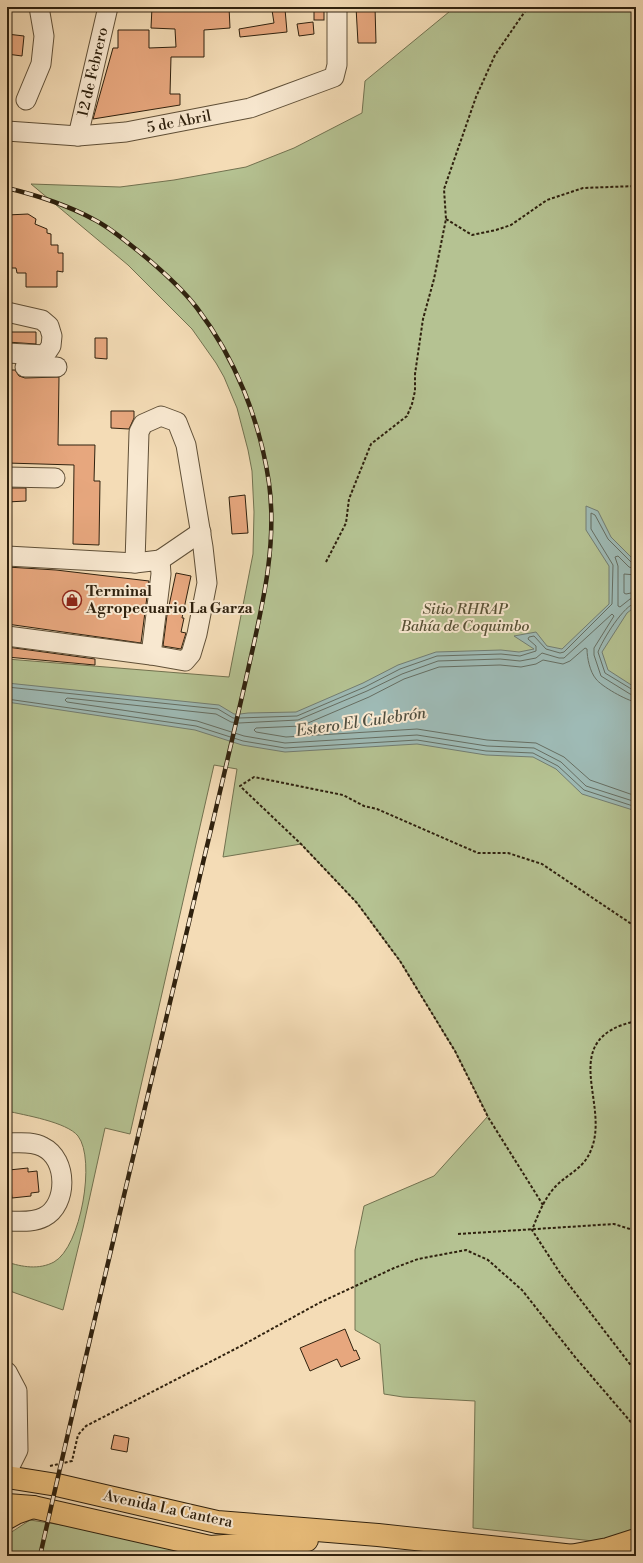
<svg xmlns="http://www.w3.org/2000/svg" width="643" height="1563" font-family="'Libre Bodoni',serif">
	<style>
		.green { fill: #b5c292; stroke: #727250 }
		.water { fill: #9ebab5; stroke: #727d72 }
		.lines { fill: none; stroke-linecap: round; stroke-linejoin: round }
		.shore { stroke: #666e62; stroke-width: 1 }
		.building { fill: #e7a77e; stroke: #2f210e }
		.minor-casing { stroke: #605038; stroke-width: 21 }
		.major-casing { stroke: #2f210e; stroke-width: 24 }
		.highway-casing { stroke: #2f210e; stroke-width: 24 }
		.path { stroke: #2f210e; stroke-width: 2; stroke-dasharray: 3 2; stroke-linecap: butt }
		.minor { stroke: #f8e8d0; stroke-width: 19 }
		.major { stroke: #eabe7b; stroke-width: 22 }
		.highway { stroke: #eabe7b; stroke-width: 22 }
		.rail-casing { stroke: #2f210e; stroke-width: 4.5 }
		.rail { stroke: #f8e8d0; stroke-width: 3; stroke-dasharray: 9; stroke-linecap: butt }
		.labels { text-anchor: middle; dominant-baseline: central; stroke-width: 4; stroke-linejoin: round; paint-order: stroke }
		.street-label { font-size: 15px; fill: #2f210e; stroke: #f8e8d0 }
		.poi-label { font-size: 15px; font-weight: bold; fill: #2f210e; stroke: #f8e8d0; text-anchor: start }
		.park-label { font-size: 15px; font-style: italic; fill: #575136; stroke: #f8e8d0 }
		.water-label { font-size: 16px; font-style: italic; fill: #504f40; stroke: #f8e8d0 }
	</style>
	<rect width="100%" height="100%" fill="#f4dcb6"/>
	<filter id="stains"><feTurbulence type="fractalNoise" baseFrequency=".005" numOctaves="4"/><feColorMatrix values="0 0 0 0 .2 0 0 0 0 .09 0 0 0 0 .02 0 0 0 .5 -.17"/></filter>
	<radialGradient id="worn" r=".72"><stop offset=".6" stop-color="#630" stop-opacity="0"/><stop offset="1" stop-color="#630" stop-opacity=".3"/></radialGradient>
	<g class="green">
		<path d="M 455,7 L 636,7 L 636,1528 L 623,1534 L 593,1541 L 473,1528 L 475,1401 L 403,1397 L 384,1394 L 380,1344 L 355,1330 L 355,1250 L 364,1206 L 434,1176 L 488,1116 L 455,1051 L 400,961 L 357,903 L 301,844 L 223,857 L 237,769 L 214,765 L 130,1134 L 105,1128 L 83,1228 L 63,1310 L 7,1290 L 7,1262 C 22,1267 39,1270 54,1262 C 81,1247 96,1159 78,1136 C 67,1122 24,1115 7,1111 L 7,659 L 229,677 L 253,554 L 254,512 L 252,471 L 248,450 L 237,408 L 224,377 L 216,363 L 192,329 L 128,265 L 31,184 L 120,187 L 174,180 L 246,167 L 294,148 L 362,113 L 365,81 Z"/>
		<polygon points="30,1520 81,1528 201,1555 365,1554 394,1556 7,1556 7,1535"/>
	</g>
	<polygon class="water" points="586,506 598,511 611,537 636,562 636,606 627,613 602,652 608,670 636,688 636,811 582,794 556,769 533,757 486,755 417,744 285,752 242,745 195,730 7,702 7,683 219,705 234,714 240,714 248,713 296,712 363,683 398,665 436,652 501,650 519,652 534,649 514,636 536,632 547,646 562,649 609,604 609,566 586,530"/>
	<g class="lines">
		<g class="shore">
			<polyline points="636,569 629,567 618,556 615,557 618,566 618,606 620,607 630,599 636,598"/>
			<polyline points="636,575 624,574 624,593 626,594 636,592"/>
			<path d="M 636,603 C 624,604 602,641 598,652 L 605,673 L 633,690 L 636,691"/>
			<polyline points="7,687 218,709 233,718 239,718 297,716 365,687 400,669 437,656 501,654 520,656 536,651 536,646 528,639 529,637 534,636 546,649 560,653 564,652 612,604 613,565 591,529 591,513 595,515 608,539 632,563 636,564"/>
			<polyline points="636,696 630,694 601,676 594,655 594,648 614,616 612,614 564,658 559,658 542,653 536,658 520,661 500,659 438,661 402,674 367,691 298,720 239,723 231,722 216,714 67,698 65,700 67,702 197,721 244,736 285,743 417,735 487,746 534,748 561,762 586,786 636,802"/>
			<polyline points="7,699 196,726 243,741 285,748 417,740 486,751 533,753 558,766 584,790 636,807"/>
			<path d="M 636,702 C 627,701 601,686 596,679 C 590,672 587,658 587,649 L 585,648 L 570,661 L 563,664 L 543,660 L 536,664 L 521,667 L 500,665 L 439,667 L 404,679 L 369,697 L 301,726 L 256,728 L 254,730 L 256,732 L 286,737 L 417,729 L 487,740 L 536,743 L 564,757 L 590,780 L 636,796"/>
		</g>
	</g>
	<g class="building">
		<polygon points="152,7 229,7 230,28 204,30 204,57 171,57 170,94 180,94 180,105 93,119 113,48 118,48 118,30 149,30 149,48 176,47 175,29 151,28"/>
		<rect x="314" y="7" width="10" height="13"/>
		<polygon points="356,7 375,7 376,43 358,43"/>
		<polygon points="285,9 287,32 240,37 239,29 274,23 272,10"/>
		<polygon points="313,22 314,34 299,36 297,24"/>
		<polygon points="7,34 24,36 22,56 7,54"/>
		<polygon points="28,214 36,219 35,224 47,229 47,233 51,234 51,245 58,245 58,253 63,253 63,272 57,271 57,287 26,287 26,273 17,273 16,268 7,268 7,215"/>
		<polygon points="7,332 36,332 36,344 7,342"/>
		<polygon points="95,338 107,338 107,359 95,358"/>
		<polygon points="7,370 15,370 19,376 25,378 59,377 58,445 95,445 94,481 100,481 99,545 73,544 74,465 7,463"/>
		<polygon points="111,411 134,411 134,418 129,429 111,428"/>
		<polygon points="7,488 26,488 26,501 7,502"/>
		<polygon points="245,495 248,533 232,534 229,497"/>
		<polygon points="7,567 56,570 149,581 141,643 7,624"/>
		<polygon points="176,573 191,576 182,618 184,618 181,632 186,633 181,649 163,646 167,615"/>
		<polygon points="7,647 95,659 95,665 7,657"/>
		<polygon points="28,1168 28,1172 37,1171 39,1192 31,1193 31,1196 12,1198 9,1170"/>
		<polygon points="345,1329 354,1351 356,1350 360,1359 341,1367 337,1359 310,1371 300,1348"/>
		<polygon points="114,1435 129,1438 127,1452 111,1449"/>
	</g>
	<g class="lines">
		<g class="minor-casing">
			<g id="minor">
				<polyline points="26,100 41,64 44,36 39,7"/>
				<polyline points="7,131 78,136 126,132 250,108 334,77 337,65 337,7"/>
				<polyline points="78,136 108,7"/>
				<polyline points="7,312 42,320 49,326 52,336 51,346 45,355 7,353"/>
				<polyline points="25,367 57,367"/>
				<polyline points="7,477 55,478"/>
				<polyline points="7,556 135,563 160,560 161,574 151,655 7,636"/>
				<polyline points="160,560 201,532"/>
				<polyline points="135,563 139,432 143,424 161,416 177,422 186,445 203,547 207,583 197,634 191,654 185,661 151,655"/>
				<path d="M 7,1143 C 19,1143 32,1141 43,1147 C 68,1159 68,1205 44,1217 C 33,1223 19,1221 7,1221"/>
				<polyline points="7,1372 17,1391 18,1450 7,1472"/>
			</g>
		</g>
		<g class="major-casing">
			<g id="major">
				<polyline points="7,1477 57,1485 217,1522 378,1535 574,1556"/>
				<polyline points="7,1505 33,1507 210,1547 307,1540"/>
				<polyline points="570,1556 608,1549 636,1540"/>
			</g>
		</g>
		<g class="highway-casing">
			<polyline id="highway" points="7,1518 16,1513 33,1507"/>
		</g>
		<g class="path">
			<polyline points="446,219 472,235 496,230 511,225 547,200 583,188 636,186"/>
			<polyline points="326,562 346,523 349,499 371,444 407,416 412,404 415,391 415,374 423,319 434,279 446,219 444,189 476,97 495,55 528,7"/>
			<path d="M 636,1021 C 555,1039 611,1103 591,1150 C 584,1169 567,1174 555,1187 C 544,1199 538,1215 532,1230 L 560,1273 L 636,1372"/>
			<polyline points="543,1205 488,1117 455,1051 400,961 357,903 301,844 240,786 254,777 343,795 364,806 377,809 478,853 508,853 542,864 636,927"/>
			<polyline points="458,1234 614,1224 636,1231"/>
			<polyline points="50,1466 72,1461 78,1435 86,1426 239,1347 319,1303 394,1268 418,1259 466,1250 488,1260 522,1290 575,1357 636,1428"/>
		</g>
		<use href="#minor" class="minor"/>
		<use href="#major" class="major"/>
		<use href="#highway" class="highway"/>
		<g class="rail-casing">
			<path id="rail" d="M 7,188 C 36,195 67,205 93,219 C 109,227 123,239 137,250 C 158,267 180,286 197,308 C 235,358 260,420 269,483 C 278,549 260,615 246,679 C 233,736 220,793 206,850 C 151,1085 93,1320 40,1556"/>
		</g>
		<use href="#rail" class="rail"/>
	</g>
	<defs>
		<g id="shop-ring" transform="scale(1)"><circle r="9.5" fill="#f8e8d0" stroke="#8f2418" stroke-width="1.5"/><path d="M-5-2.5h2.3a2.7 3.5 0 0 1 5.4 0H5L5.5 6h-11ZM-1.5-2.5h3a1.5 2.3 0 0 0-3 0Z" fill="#8f2418"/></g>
	</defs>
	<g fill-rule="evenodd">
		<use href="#shop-ring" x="72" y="600"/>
	</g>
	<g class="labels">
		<g class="street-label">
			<text transform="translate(93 72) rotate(-77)">12 de Febrero</text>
			<text transform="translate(179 122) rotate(-11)">5 de Abril</text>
			<text transform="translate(168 1509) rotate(12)">Avenida La Cantera</text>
		</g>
		<g class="poi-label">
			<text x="86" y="591">Terminal<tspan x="86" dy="17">Agropecuario La Garza</tspan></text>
		</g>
		<g class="park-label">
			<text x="465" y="609">Sitio RHRAP<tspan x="465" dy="17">Bahía de Coquimbo</tspan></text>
		</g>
		<g class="water-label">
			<text transform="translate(361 722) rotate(-8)">Estero El Culebrón</text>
		</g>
	</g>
	<rect width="643" height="1563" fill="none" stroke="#f4dcb6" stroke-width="24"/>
	<rect x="8" y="8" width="627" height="1547" fill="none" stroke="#2f210e" stroke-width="2"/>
	<rect x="12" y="12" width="619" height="1539" fill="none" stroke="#2f210e"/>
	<rect width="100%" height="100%" filter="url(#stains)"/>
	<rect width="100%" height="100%" fill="url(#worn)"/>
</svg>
